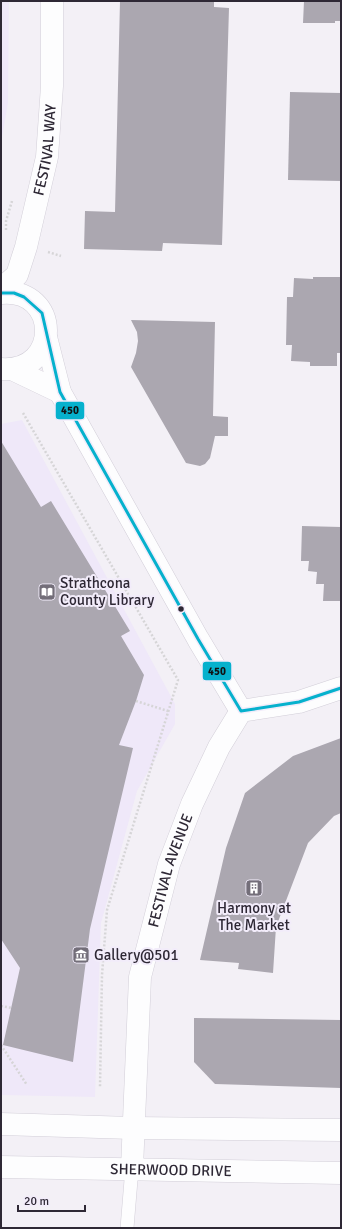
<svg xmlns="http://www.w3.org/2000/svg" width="342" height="1229" font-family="Signika,sans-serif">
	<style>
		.built { fill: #efe8f9 }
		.building { fill: #aba7b0 }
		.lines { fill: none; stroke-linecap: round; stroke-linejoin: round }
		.lane-casing { stroke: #d2ced8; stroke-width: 14 }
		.street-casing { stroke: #d2ced8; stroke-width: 23 }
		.secondary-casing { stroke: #d2ced8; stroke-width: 23 }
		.path { stroke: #d6d5d7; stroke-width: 2.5; stroke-dasharray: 2 2; stroke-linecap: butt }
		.lane { stroke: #fdfdfe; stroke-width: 13 }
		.street { stroke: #fdfdfe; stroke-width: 22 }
		.secondary { stroke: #fdfdfe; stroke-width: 22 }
		.bus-1-casing { stroke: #f2ecfa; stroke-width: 6 }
		.bus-1 { stroke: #06b1cd; stroke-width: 3 }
		.bus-dot { fill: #2e2835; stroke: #f2ecfa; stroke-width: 1.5 }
		.labels { text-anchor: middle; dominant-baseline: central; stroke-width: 4; stroke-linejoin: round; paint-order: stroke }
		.street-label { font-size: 15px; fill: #2e2835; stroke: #f2ecfa }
		.poi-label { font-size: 15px; fill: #2e2835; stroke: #f2ecfa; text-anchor: start }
		.line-badge { stroke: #f2ecfa; stroke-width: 1.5 }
		.pale-badge-label { font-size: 11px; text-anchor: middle; font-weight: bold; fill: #111 }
	</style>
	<rect width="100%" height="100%" fill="#f3f0f6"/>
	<g class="built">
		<polygon points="1,1 9,1 8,103 1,143"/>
		<polygon points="22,420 175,704 175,724 137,791 101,923 95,1097 1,1095 1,424"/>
	</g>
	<g class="building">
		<polygon points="120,1 214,1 214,7 229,8 222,245 163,243 162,251 84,249 85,211 115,212"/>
		<polygon points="304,1 341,1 341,21 335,21 335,23 303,23"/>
		<polygon points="290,92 341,93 341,181 288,180"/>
		<polygon points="313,277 340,277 341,281 341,353 337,353 337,366 310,366 310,362 291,361 292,345 286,345 287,297 293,297 294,278 313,279"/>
		<polygon points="131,320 215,322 213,416 228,417 228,436 215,436 210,458 205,464 200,466 186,463 131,367 136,353 138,341 137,332"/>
		<polygon points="1,441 41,507 51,501 130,631 121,636 144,675 136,701 119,745 133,748 90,929 73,1062 3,1045 20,968 1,939"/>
		<polygon points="302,526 341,527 341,601 323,601 324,584 316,584 317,572 308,571 309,561 301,561"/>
		<polygon points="341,738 341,813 334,816 308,843 276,927 273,973 238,969 239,963 200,960 226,848 245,793 293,756"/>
		<polygon points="194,1018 341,1020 341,1088 215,1084 194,1062"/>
	</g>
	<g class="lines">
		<g class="lane-casing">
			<polyline id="lane" points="127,1228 132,1168"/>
		</g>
		<g class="street-casing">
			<g id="street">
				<path id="s1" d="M 1,289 L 17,275 L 26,247 L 47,157 L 52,86 L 52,1"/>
				<path d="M 1,293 C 60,287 62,373 1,369"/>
				<polyline points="46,337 60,392 198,639 241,711"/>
				<polyline points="14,370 60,392"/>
				<path id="s2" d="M 132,1168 L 140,977 L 169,864 L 192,804 L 219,747 L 241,711 L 299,702 L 341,688"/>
			</g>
		</g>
		<g class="secondary-casing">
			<g id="secondary">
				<polyline points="1,1124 132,1128 341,1130"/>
				<path id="s3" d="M 1,1167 L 341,1173"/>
			</g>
		</g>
		<g class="path">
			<polyline points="6,230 6,221 12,201"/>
			<polyline points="48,252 61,256"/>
			<polyline points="23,413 178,680 107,910 102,975 100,1087"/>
			<polyline points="136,701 168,711"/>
			<polyline points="1,1006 12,1008"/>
			<polyline points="1,1045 27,1085"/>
		</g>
		<use href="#lane" class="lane"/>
		<use href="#street" class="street"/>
		<use href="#secondary" class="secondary"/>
		<g class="bus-1-casing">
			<polyline id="bus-1" points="1,293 14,293 24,297 42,313 60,392 198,639 241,711 299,702 341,688"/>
		</g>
		<use href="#bus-1" class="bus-1"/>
	</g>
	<defs>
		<g id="library-square" transform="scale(0.9)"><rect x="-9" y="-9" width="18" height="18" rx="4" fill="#736e79" stroke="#f2ecfa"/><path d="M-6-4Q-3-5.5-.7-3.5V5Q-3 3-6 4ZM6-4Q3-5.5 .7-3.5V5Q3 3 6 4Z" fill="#fff"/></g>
		<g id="building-square" transform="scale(0.9)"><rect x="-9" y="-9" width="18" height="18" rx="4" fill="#736e79" stroke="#f2ecfa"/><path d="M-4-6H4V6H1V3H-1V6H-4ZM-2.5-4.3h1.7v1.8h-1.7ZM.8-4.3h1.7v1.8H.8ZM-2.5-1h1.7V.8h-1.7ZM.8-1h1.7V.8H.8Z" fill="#fff"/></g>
		<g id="museum-square" transform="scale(0.9)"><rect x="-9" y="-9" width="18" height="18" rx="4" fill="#736e79" stroke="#f2ecfa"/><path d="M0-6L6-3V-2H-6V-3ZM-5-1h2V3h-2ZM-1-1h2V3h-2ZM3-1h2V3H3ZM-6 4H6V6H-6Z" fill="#fff"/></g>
	</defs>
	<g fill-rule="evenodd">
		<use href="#library-square" x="47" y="592"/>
		<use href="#building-square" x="254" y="888"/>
		<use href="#museum-square" x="81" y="955"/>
	</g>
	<circle class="bus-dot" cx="181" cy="609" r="3.5"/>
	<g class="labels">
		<g class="street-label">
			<text stroke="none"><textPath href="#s1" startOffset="150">FESTIVAL WAY</textPath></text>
			<text stroke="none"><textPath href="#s2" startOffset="302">FESTIVAL AVENUE</textPath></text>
			<text stroke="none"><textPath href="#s3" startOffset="170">SHERWOOD DRIVE</textPath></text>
		</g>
		<g class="poi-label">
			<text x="60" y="583">Strathcona<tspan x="60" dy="17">County Library</tspan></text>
			<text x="254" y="908" text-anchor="middle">Harmony at<tspan x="254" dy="17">The Market</tspan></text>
			<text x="94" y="955">Gallery@501</text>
		</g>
	</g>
	<g class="line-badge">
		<rect x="55" y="401" width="30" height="19" rx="4" fill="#06b1cd"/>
		<rect x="202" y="661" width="30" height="20" rx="4" fill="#06b1cd"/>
	</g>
	<g class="pale-badge-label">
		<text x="70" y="414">450</text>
		<text x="217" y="675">450</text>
	</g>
	<rect width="342" height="1229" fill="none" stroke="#2e2835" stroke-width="4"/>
	<path d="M18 1205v6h67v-6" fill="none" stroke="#2e2835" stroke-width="2"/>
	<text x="24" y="1205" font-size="12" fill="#2e2835" stroke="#f2ecfa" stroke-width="3" paint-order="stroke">20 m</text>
</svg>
